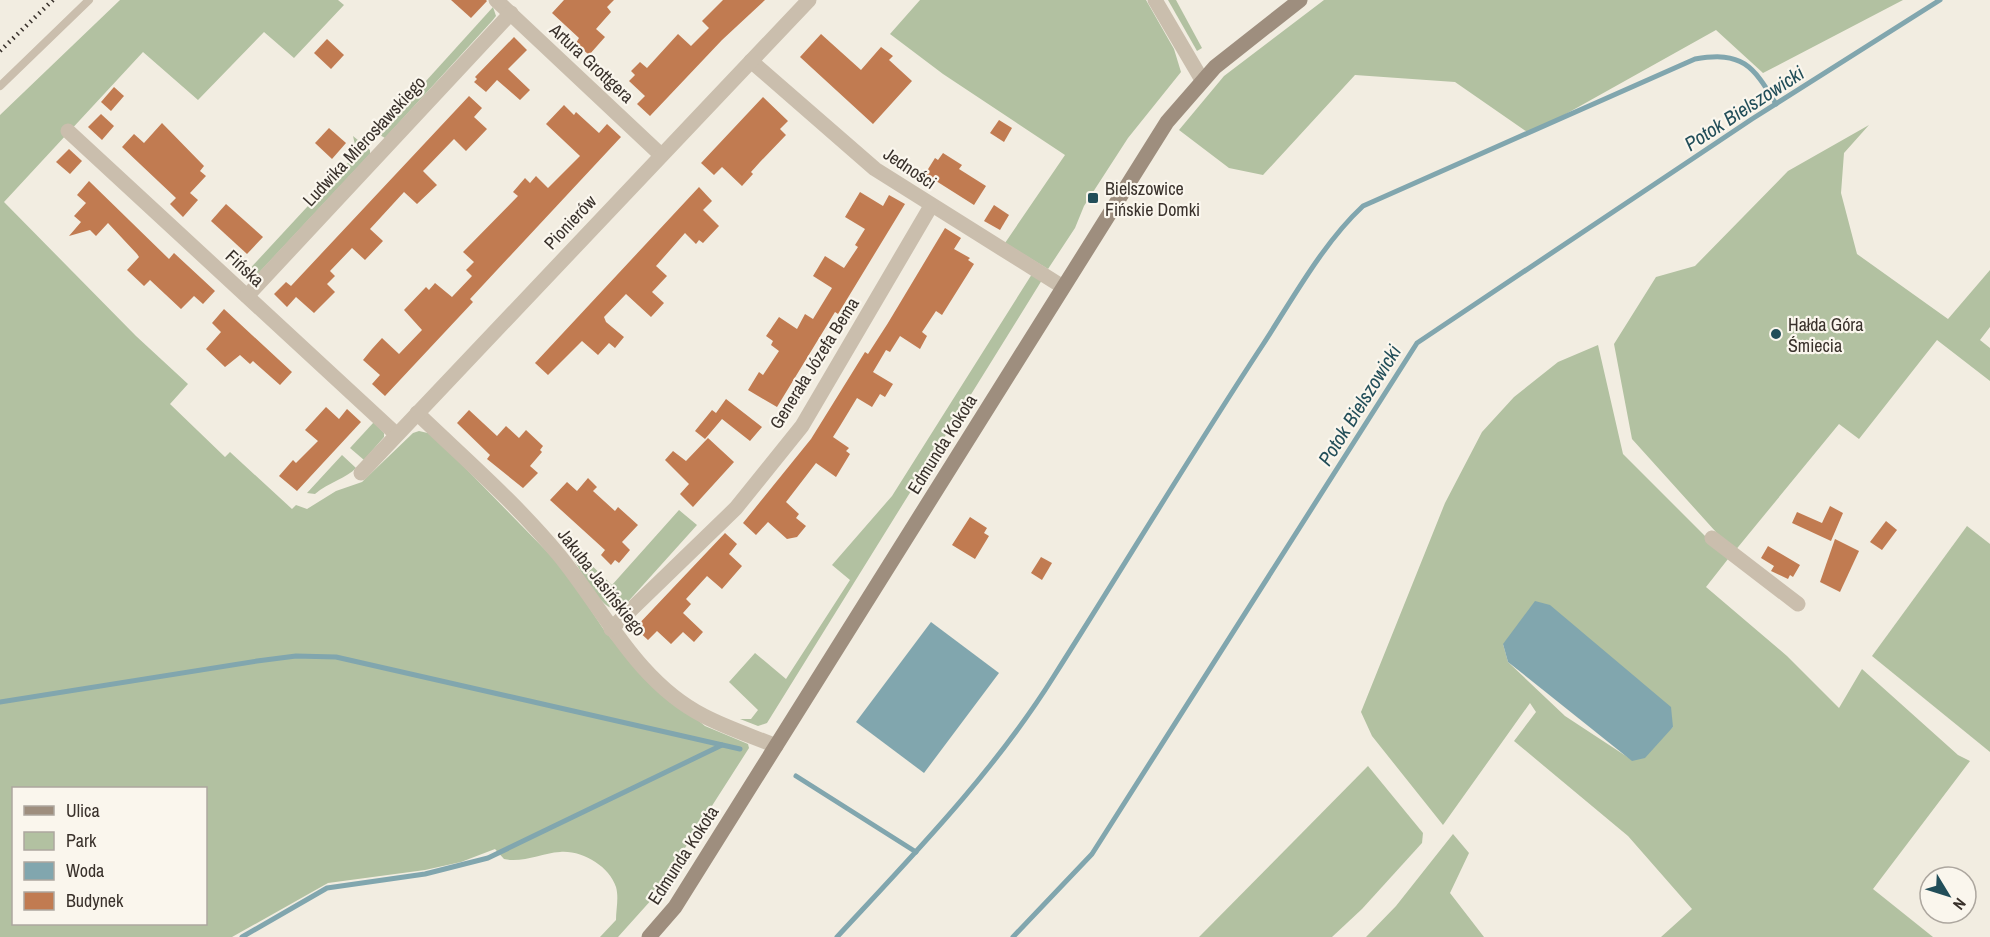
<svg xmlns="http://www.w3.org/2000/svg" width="1990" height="937" font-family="'Archivo Narrow',sans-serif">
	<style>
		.green { fill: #b2c1a1; fill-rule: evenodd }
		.water { fill: #81a6ae }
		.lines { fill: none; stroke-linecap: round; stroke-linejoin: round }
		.stream { stroke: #81a6ae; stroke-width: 5 }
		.building { fill: #c17b51 }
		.lane { stroke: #cabead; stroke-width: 8 }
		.street { stroke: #cabead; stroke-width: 15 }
		.secondary { stroke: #9e8e7e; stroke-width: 15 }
		.rail { stroke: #39312b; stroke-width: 4.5; stroke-dasharray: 1.5 4.5; stroke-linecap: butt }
		.poi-dot { fill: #224e59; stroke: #faf6ed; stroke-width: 2 }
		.labels { text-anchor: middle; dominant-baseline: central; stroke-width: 4.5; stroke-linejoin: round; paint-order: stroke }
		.street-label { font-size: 18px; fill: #39312b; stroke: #faf6ed }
		.poi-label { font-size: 18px; fill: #39312b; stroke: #faf6ed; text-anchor: start }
		.water-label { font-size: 20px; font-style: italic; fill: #224e59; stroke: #faf6ed }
	</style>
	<rect width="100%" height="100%" fill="#f2ede1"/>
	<g class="green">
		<path d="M 120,0 L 338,0 L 344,5 L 294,58 L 264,32 L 198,100 L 143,52 L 4,202 L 136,336 L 188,384 L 170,404 L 225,457 L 230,452 L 292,509 L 296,505 L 307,509 L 336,491 L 362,482 L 413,433 L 419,431 L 432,434 L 563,568 L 606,633 L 649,680 L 705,726 L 748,744 L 749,748 L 653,898 L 618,937 L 600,937 L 616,920 C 616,909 619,898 616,887 C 609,866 582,850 560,852 C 543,853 528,861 510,860 L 504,859 L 495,849 L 461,862 L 425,870 L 328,883 L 232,937 L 0,937 L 0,115 ZM 14,788 L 206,788 L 206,924 L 14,924 Z"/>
		<polygon points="920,0 1146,0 1174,49 1181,72 1128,138 1084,206 1075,228 1048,269 1005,243 1065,155 943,74 890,34"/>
		<polygon points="1168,0 1176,0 1202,48 1197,51"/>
		<polygon points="1324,0 1903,0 1763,73 1716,30 1530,134 1455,82 1355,75 1263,175 1229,168 1179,130 1224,76"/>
		<polygon points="493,7 496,16 492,21 385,138 378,134"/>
		<polygon points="1869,125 1844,153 1841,193 1857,254 1948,319 1990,270 1990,327 1980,340 1990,348 1990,381 1937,340 1859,439 1839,424 1734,552 1632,439 1614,344 1656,277 1695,266 1788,171"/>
		<polygon points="353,136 370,150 370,154 254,278 245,274 357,153"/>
		<polygon points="1032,274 1042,280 767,723 758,726 740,719 751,719 758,710 729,682 755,653 786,679 850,580 832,565 892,496"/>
		<path d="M 1598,345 L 1623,454 L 1728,559 L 1706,587 L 1787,656 L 1839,708 L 1862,669 L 1958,755 L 1970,761 L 1873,889 L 1933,937 L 1661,937 L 1692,909 L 1628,836 L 1514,741 L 1536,712 L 1530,703 L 1443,825 L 1372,736 L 1361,712 L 1445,503 L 1482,432 L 1514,397 L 1558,362 ZM 1503,644 L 1673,727 L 1632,760 L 1565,716 L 1508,662 Z"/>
		<polygon points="374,422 384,433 384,437 364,460 350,448"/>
		<path d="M 342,455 L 356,468 C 347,478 329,482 315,494 L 307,493 Z"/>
		<path d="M 679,510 L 697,525 L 625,605 C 621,607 616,609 612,608 C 595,604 569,548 557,532 L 612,585 Z"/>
		<polygon points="1967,526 1990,544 1990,752 1872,656"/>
		<polygon points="1368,766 1423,833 1422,843 1362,909 1332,937 1199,937"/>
		<polygon points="1453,834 1469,853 1450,893 1484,937 1366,937 1396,906"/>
	</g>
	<g class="water">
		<polygon points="1535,601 1550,605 1671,707 1673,727 1645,758 1632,761 1508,662 1503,644"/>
		<polygon points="931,622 999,673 924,773 856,722"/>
	</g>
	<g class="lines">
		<g class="stream">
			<polyline points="0,702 257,661 296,656 336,657 740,749"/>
			<polyline points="796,776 916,852"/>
			<polyline points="242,937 327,888 425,874 488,858 722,745"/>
			<path d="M 837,937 C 914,854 994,772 1054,676 C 1124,566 1191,454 1262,346 C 1292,300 1323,243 1363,206 L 1695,59 C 1742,51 1753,65 1776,104"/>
			<polyline points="1013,937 1092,854 1417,343 1752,119 1940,0"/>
		</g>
	</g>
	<g class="building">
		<polygon points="451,0 486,0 487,1 471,18"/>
		<polygon points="564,0 614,0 607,7 611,12 596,29 605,37 589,55 576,43 579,38 552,13"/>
		<polygon points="723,0 765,0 722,40 650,116 637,104 645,96 629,81 635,75 631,71 640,62 647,68 678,34 691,46 709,28 702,21"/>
		<polygon points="821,34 861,70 881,47 893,56 889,60 912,81 873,124 800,57"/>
		<polygon points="514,37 527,50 508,69 530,90 520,100 497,80 486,92 474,82 477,79 475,77"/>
		<polygon points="327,39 344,55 331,69 314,53"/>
		<polygon points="114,87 124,96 111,111 101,102"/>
		<polygon points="469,96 482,108 474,117 487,129 466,151 454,139 423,171 437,185 417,204 404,192 370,229 383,241 365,260 352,248 330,271 335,276 327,284 335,292 314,313 296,297 287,307 274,294 286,282 291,286"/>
		<polygon points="763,97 788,121 780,129 786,135 760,162 751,172 753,174 742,186 722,167 714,175 701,163"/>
		<polygon points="564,105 574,115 576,112 599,133 607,124 621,137 470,299 473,302 385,396 372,384 380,375 363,360 372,349 382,338 399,354 422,330 404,310 426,287 429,290 435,283 452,297 472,276 466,270 474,262 463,252 518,196 513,192 525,178 530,183 536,176 548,188 580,156 546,124"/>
		<polygon points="101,114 114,126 102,140 88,127"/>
		<polygon points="999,120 1012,128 1004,142 990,133"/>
		<polygon points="162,123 204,166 200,171 206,176 190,193 198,200 183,217 170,204 176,198 122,147 134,134 144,143"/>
		<polygon points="329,128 346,143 332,159 315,143"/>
		<polygon points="69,149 82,161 70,174 56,162"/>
		<polygon points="943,153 962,165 959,169 986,186 974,205 925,174 935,158 938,160"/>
		<polygon points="89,181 169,259 174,253 215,291 203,304 194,296 181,309 150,280 144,286 127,270 139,257 137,254 108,223 96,236 90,230 69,236 81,222 74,216 86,203 77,195"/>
		<polygon points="699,187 712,201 703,210 719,226 703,243 699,240 696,244 685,233 656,266 667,276 652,292 664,303 651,317 626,294 604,317 606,322 624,337 615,348 609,343 598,355 582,341 548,375 535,363"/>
		<polygon points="860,192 883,206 889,195 905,204 838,314 835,312 777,407 748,390 759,372 763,375 779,351 771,345 773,341 766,336 779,317 797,329 805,314 813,319 832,288 813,276 825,256 844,268 858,247 855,245 865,229 845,217"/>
		<polygon points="226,204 263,237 247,254 211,221"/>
		<polygon points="994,205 1009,215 1000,230 984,221"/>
		<polygon points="945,228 961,238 954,249 970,258 968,260 974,264 942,315 936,311 922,332 927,336 920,349 900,336 890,352 886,350 873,372 893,384 885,397 880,394 872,407 857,398 840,426 833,437 849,448 846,451 850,454 836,477 816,463 786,502 799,514 796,518 806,526 797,537 787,539 768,522 756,535 743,523 811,439 865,352 868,354 888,323"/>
		<polygon points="224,309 292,372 280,385 253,361 250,364 240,355 225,367 206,349 221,332 212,323"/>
		<polygon points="726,399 762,427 750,441 722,419 705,439 695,431 712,410 716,413"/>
		<polygon points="326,407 339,419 347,409 361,422 297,491 279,476 293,460 296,463 318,441 305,430"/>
		<polygon points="469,410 497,436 506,426 519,438 526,430 543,446 540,450 542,452 530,466 538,473 523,488 487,459 490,455 457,423"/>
		<polygon points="708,438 734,462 693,507 680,494 689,484 665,460 673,451 686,461"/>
		<polygon points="588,478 597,487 593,491 615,511 618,507 638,525 622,542 630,550 619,563 615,560 611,565 601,555 605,550 550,500 567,482 577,491"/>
		<polygon points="1830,506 1843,513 1831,541 1792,523 1797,512 1822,523"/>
		<polygon points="970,517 987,528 984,533 989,536 975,559 952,545"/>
		<polygon points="1886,521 1897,530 1882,550 1870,542"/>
		<polygon points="725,533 737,544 729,554 742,566 722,589 707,576 686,599 691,604 683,613 703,632 694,642 683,632 671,644 657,631 648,640 635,628"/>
		<polygon points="1835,539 1859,551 1840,592 1820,582"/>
		<polygon points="1768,546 1800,565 1793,577 1790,575 1788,579 1771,571 1774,566 1761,558"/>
		<polygon points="1041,557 1052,563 1042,580 1031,573"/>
	</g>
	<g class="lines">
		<polyline class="lane" points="0,86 89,0"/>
		<g class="street">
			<polyline points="496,0 661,155"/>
			<polyline points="1155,0 1202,80"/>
			<polyline points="751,61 875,169 1063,287"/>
			<polyline points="68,131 396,434"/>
			<polyline points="247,296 511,13"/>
			<path d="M 417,413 C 465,459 516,503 559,555 C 604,610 637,682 704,716 C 727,728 752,736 776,746"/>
			<polyline points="361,473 809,0"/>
			<polyline points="1712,538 1798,604"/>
			<polyline points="611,629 736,508 802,426 931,206"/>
		</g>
		<polyline class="secondary" points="649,937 675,907 1167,122 1215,67 1300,0"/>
		<polyline class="rail" points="0,51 53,0"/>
	</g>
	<g class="poi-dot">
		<rect x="1087" y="192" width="12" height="12" rx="3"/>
		<circle cx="1776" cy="334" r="6"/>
	</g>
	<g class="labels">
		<g class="street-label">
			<text transform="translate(592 63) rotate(43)">Artura Grottgera</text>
			<text transform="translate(364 141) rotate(-47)">Ludwika Mierosławskiego</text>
			<text transform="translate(910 168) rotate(34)">Jedności</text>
			<text transform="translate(570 222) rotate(-47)">Pionierów</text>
			<text transform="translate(245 268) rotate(43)">Fińska</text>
			<text transform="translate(814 363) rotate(-58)">Generała Józefa Bema</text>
			<text transform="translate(942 444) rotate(-58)">Edmunda Kokota</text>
			<text transform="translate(602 582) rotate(52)">Jakuba Jasińskiego</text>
			<text transform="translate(683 855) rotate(-57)">Edmunda Kokota</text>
		</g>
		<g class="poi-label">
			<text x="1105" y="188">Bielszowice<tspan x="1105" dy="21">Fińskie Domki</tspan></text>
			<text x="1788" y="324">Hałda Góra<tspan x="1788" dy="21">Śmiecia</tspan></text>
		</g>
		<g class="water-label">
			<text transform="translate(1744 108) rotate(-33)">Potok Bielszowicki</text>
			<text transform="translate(1359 405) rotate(-58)">Potok Bielszowicki</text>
		</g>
	</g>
	<rect x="12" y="787" width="195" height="138" fill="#faf6ed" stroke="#ada79f" stroke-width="1.5"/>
	<rect x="24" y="806" width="30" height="9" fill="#9e8e7e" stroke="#ada79f" stroke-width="1.5"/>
	<text x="66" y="817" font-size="18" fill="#39312b">Ulica</text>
	<rect x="24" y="832" width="30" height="18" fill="#b2c1a1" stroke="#ada79f" stroke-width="1.5"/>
	<text x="66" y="847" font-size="18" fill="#39312b">Park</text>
	<rect x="24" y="862" width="30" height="18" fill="#81a6ae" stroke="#ada79f" stroke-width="1.5"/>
	<text x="66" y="877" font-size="18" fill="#39312b">Woda</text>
	<rect x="24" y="892" width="30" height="18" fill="#c17b51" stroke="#ada79f" stroke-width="1.5"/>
	<text x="66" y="907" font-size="18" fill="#39312b">Budynek</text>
	<g transform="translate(1948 895) rotate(128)"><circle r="28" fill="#faf6ed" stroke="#ada79f" stroke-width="1.5"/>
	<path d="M0-4.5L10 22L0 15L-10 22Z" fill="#224e59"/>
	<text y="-9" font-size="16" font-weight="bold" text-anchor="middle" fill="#39312b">N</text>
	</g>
</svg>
